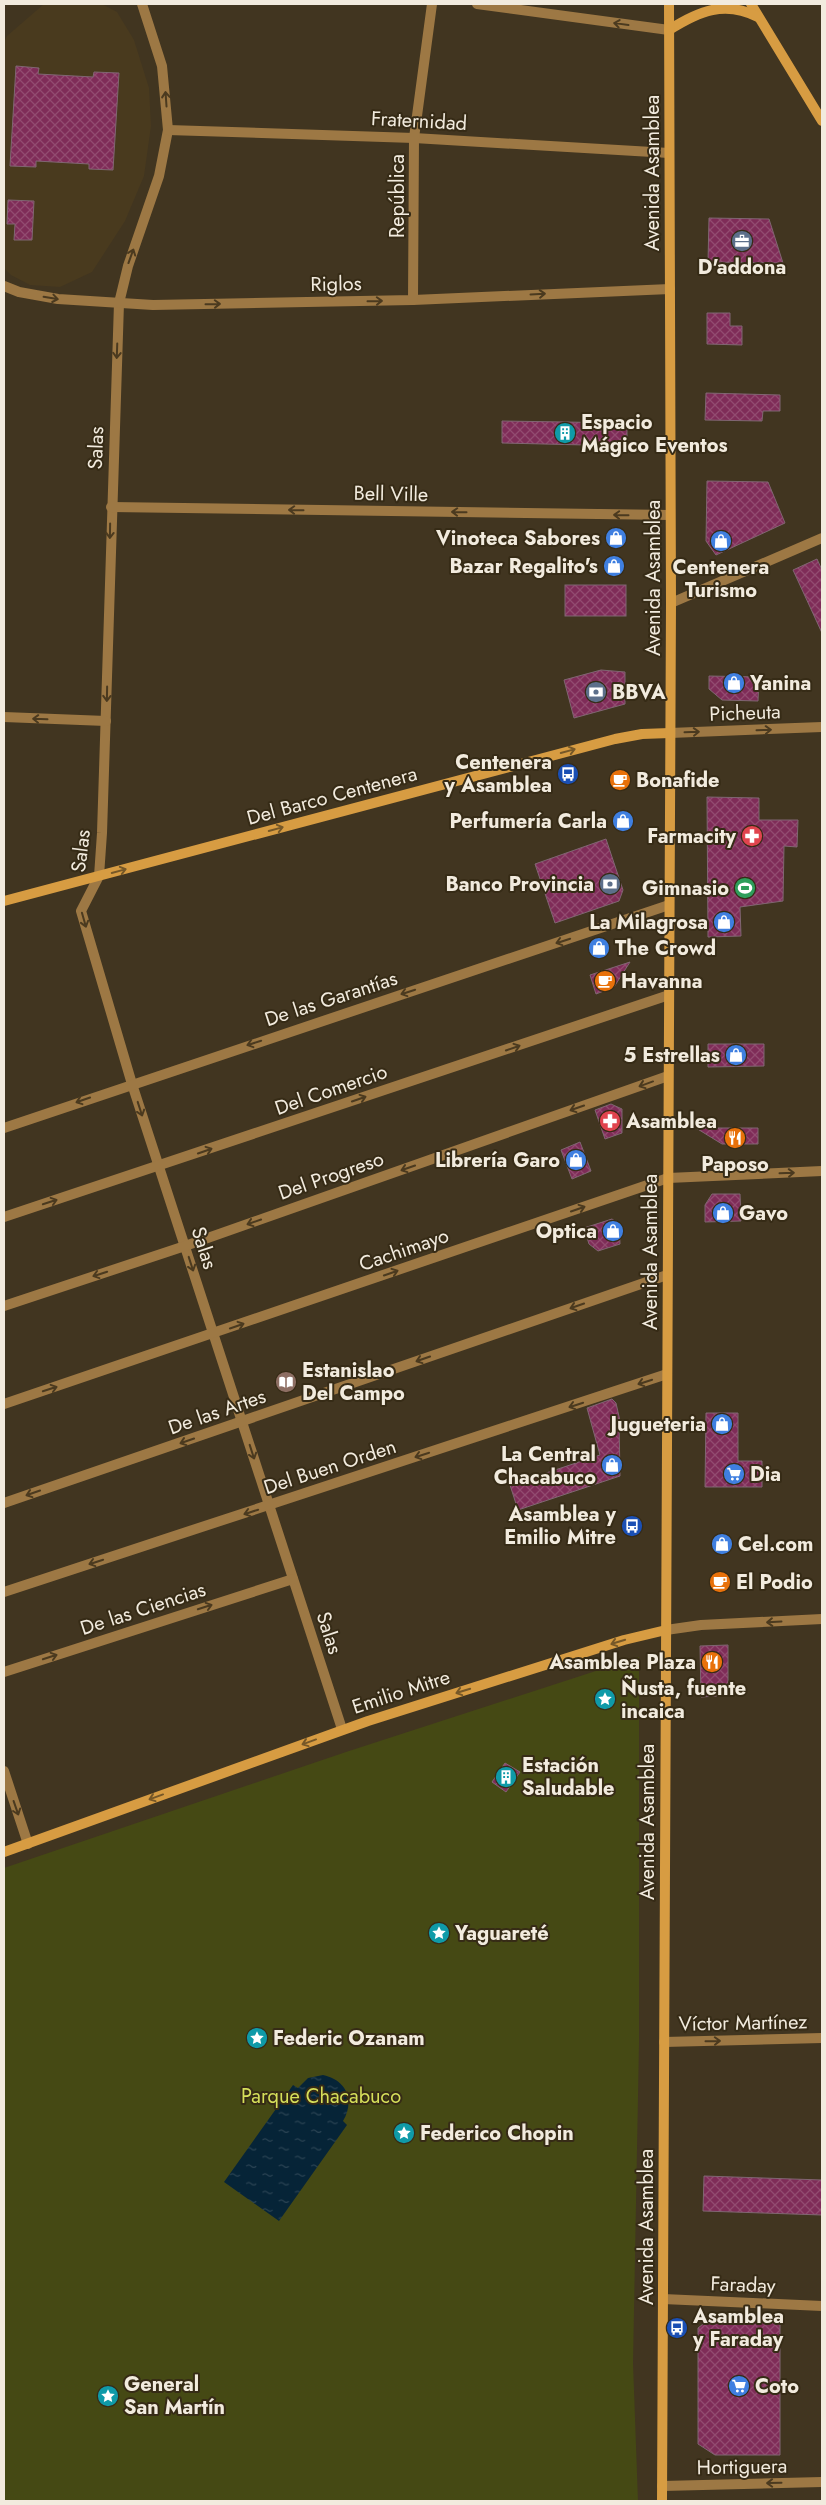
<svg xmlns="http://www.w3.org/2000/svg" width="826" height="2505" font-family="Jost,sans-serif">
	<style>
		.built { fill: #493a1e }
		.park { fill: #454914 }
		.water { fill: url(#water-ripples) }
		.building { fill: url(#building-cross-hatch); stroke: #806672 }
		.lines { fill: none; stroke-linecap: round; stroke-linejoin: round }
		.street { stroke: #9d7844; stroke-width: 10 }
		.secondary { stroke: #d79c42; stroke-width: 10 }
		.oneway { stroke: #4b3a1f }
		.oneway2 { stroke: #765828 }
		.labels { text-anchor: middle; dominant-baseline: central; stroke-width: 4; stroke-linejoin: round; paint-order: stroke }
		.street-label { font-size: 20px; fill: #f2ebde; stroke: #362b16 }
		.poi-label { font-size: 20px; font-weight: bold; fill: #f2ebde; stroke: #362b16; text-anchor: start }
		.park-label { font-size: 20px; fill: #d6df5a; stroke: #362b16 }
	</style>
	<defs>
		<pattern id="water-ripples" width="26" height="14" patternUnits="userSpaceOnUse" patternTransform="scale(1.25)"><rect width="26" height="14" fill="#062437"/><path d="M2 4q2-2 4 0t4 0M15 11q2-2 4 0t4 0" fill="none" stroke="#2b4454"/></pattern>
		<pattern id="building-cross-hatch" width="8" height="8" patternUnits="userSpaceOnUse" patternTransform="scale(1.25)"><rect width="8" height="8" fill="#7f2c58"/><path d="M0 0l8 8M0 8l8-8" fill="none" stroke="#924b70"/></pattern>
	</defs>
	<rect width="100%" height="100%" fill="#413520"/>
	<polygon class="built" points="44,4 102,4 117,12 134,40 149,88 151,126 144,176 125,221 92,272 60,287 30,285 11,275 4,268 4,42 7,36"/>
	<polygon class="park" points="639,1657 639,2043 633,2363 638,2501 4,2501 4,1868 346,1752"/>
	<path class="water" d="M 323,2075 C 347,2080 355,2101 343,2121 L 347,2125 L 279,2221 L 224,2182 L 293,2085 L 298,2088 L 308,2078 Z"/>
	<g class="building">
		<polygon points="16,66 39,68 38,74 93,77 94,72 119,73 113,170 89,169 89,164 36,161 36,167 10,166"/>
		<polygon points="8,200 34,201 32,240 14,240 15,224 7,224"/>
		<polygon points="709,218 769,219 783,263 708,262"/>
		<polygon points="707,313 730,313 730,326 742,326 742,345 707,344"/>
		<polygon points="706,393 780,395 780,411 763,411 762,421 705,420"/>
		<polygon points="502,421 627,423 627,446 502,443"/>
		<polygon points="707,481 768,482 785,523 716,555 706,541"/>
		<polygon points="817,559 822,570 822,633 793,570"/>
		<rect x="565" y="585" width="61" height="31"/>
		<polygon points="601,670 625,672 625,704 574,718 564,680"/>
		<polygon points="709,676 759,677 758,701 722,700 709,689"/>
		<polygon points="707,797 759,798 759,820 798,820 797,847 784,846 783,901 740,907 741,936 708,937"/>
		<polygon points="606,839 623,890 619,901 555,923 535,864"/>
		<polygon points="630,962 614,987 596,994 590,975"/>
		<polygon points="708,1044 764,1044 764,1066 708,1067"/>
		<polygon points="611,1104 622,1109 622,1133 605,1139 595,1110"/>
		<polygon points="696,1128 758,1128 758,1144 722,1144"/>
		<polygon points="580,1142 591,1171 572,1179 561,1150"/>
		<polygon points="712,1194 740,1194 741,1221 705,1222 705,1205"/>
		<polygon points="612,1219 619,1224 620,1244 598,1251 589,1244 584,1228"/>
		<polygon points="612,1399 616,1403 620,1421 619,1422 620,1476 518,1510 510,1485 600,1455 587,1408"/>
		<polygon points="706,1413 738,1413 738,1461 762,1461 762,1487 705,1487"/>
		<polygon points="728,1645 728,1685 717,1686 717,1696 701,1697 700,1646"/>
		<polygon points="505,1763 520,1772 506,1792 492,1782"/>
		<polygon points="704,2176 822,2180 822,2215 703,2211"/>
		<polygon points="712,2317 780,2321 780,2455 715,2455 698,2444 698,2328"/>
	</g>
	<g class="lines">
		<g class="street">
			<polyline points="142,4 162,66 168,130 159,176 128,266 119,303 102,833 99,876 81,911 132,1084 342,1729"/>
			<polyline points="477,4 669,30"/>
			<polyline points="168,130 414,138 669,153"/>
			<polyline points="4,286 19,292 58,299 153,305 413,300 670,289"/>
			<polyline points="413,300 414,138 432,4"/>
			<polyline points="111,507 670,515"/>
			<polyline points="671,603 822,538"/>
			<polyline points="4,717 106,721"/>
			<polyline points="670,733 822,727"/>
			<polyline points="4,1128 669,905"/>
			<polyline points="4,1217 669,995"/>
			<polyline points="4,1306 185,1246 668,1076"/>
			<polyline points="4,1404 668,1178 822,1171"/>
			<polyline points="4,1503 667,1275"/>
			<polyline points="4,1592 667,1374"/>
			<polyline points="666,1630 701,1625 822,1619"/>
			<polyline points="4,1672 293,1579"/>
			<polyline points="4,1771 28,1844"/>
			<polyline points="664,2042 822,2038"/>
			<polyline points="663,2299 822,2306"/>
			<polyline points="662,2486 822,2482"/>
		</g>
		<g class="secondary">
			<polyline points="751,4 822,121"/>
			<path d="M 669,30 C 699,11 725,0 758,17"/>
			<polyline points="4,901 615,739 642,734 670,733"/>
			<polyline points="4,1852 368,1721 624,1640 666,1630"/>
			<polyline points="662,2501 671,603 669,4"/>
		</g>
	</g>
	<defs><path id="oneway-shaft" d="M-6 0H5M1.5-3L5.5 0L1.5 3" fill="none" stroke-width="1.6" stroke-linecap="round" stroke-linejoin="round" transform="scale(1.25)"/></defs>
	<g class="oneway">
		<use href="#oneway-shaft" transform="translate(621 24) rotate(-172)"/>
		<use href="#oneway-shaft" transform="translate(166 99) rotate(-94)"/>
		<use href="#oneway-shaft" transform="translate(131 256) rotate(-70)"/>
		<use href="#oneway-shaft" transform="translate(538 294) rotate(-3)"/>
		<use href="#oneway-shaft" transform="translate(51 298) rotate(9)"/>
		<use href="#oneway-shaft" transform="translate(375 301) rotate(-1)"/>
		<use href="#oneway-shaft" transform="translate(213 304) rotate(-1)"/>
		<use href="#oneway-shaft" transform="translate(117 351) rotate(92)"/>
		<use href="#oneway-shaft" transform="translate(296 510) rotate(-179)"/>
		<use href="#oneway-shaft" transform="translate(459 512) rotate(-179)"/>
		<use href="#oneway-shaft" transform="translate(621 515) rotate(-179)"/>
		<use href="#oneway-shaft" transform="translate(110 531) rotate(91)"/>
		<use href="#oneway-shaft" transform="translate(107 694) rotate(91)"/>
		<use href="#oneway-shaft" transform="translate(40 719) rotate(-178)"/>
		<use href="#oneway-shaft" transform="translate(764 730) rotate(-2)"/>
		<use href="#oneway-shaft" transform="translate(692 732) rotate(-2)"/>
		<use href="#oneway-shaft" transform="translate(84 920) rotate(74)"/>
		<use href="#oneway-shaft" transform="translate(563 941) rotate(162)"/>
		<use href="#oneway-shaft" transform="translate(408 992) rotate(162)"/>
		<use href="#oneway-shaft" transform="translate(254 1043) rotate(162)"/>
		<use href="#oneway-shaft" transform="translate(513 1048) rotate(-19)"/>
		<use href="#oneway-shaft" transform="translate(646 1084) rotate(160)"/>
		<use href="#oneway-shaft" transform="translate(359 1099) rotate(-19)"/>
		<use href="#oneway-shaft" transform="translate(83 1100) rotate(161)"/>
		<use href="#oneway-shaft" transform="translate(577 1108) rotate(161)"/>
		<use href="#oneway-shaft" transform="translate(140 1109) rotate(72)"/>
		<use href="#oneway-shaft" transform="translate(205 1151) rotate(-19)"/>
		<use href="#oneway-shaft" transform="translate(408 1168) rotate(161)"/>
		<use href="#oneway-shaft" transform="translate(787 1173) rotate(-2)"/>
		<use href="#oneway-shaft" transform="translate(50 1202) rotate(-18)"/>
		<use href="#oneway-shaft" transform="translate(578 1209) rotate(-19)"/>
		<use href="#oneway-shaft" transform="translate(254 1222) rotate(161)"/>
		<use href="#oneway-shaft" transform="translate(191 1264) rotate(72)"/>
		<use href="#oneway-shaft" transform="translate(391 1273) rotate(-19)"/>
		<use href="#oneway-shaft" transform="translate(100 1274) rotate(162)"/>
		<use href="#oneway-shaft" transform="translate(577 1306) rotate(161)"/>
		<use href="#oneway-shaft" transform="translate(237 1326) rotate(-19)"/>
		<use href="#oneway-shaft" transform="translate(423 1359) rotate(161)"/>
		<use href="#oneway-shaft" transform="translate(645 1382) rotate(162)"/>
		<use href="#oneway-shaft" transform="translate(50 1389) rotate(-18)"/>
		<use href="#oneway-shaft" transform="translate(576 1405) rotate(162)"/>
		<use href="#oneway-shaft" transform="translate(187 1441) rotate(161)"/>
		<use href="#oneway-shaft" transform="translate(252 1452) rotate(72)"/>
		<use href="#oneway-shaft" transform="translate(422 1455) rotate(162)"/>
		<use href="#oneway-shaft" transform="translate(33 1493) rotate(161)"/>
		<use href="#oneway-shaft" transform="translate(251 1512) rotate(162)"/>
		<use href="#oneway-shaft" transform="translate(96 1562) rotate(162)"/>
		<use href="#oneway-shaft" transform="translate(205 1607) rotate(-18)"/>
		<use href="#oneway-shaft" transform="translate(774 1622) rotate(177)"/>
		<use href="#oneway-shaft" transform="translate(50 1657) rotate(-18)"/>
		<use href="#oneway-shaft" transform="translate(16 1808) rotate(71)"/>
		<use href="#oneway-shaft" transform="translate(713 2041) rotate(-1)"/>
		<use href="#oneway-shaft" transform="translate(774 2483) rotate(179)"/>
	</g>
	<g class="oneway2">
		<use href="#oneway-shaft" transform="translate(568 751) rotate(-15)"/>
		<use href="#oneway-shaft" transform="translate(276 829) rotate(-15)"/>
		<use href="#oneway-shaft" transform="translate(119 871) rotate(-15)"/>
		<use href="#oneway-shaft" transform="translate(618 1642) rotate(163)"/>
		<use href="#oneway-shaft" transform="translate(463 1691) rotate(163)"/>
		<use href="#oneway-shaft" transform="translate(309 1742) rotate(160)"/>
		<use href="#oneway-shaft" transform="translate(156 1797) rotate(160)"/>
	</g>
	<defs>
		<g id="office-disc" transform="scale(1.125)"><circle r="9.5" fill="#5c6f8a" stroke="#362b16"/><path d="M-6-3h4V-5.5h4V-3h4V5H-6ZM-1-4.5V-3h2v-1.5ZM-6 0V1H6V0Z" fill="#fff"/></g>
		<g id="building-disc" transform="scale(1.125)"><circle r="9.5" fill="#0f9aa8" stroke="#362b16"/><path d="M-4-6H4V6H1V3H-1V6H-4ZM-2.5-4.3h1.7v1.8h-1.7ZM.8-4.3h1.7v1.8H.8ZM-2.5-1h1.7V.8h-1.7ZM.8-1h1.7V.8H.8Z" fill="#fff"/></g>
		<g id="shop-disc" transform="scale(1.125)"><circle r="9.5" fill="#3f7fe0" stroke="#362b16"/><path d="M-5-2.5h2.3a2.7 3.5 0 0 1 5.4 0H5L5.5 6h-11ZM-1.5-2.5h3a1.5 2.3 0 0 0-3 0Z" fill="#fff"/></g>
		<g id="bank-disc" transform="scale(1.125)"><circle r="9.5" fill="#5c6f8a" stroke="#362b16"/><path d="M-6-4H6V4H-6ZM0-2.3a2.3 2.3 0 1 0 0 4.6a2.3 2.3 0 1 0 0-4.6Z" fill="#fff"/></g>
		<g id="bus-disc" transform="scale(1.125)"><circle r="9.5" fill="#1a4fb4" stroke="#362b16"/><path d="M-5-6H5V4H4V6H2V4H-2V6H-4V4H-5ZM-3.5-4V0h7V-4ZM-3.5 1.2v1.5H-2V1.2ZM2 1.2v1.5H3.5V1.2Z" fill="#fff"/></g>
		<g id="cafe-disc" transform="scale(1.125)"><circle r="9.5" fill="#e8710a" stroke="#362b16"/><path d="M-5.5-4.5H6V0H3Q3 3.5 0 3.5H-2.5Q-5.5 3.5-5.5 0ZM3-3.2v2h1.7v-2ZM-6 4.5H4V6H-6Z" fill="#fff"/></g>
		<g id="pharmacy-disc" transform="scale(1.125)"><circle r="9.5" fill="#e0444e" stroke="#362b16"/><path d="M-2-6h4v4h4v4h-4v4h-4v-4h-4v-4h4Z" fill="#fff"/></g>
		<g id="stadium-disc" transform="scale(1.125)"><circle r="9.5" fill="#2e9e5b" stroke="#362b16"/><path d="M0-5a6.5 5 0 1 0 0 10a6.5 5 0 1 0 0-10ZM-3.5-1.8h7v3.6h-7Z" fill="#fff"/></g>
		<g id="restaurant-disc" transform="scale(1.125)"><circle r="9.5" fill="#e8710a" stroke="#362b16"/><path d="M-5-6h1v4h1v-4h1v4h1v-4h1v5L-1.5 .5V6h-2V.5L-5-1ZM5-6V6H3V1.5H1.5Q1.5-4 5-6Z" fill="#fff"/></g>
		<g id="library-disc" transform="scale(1.125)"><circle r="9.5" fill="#8d6e63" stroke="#362b16"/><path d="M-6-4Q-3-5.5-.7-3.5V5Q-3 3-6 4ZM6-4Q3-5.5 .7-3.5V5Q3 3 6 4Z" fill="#fff"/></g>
		<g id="supermarket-disc" transform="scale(1.125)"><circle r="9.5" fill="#3f7fe0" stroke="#362b16"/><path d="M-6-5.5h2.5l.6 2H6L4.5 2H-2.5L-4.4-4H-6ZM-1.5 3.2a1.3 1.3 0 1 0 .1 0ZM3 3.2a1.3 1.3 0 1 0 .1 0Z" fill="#fff"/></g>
		<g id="sight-disc" transform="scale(1.125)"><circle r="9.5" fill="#0f9aa8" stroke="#362b16"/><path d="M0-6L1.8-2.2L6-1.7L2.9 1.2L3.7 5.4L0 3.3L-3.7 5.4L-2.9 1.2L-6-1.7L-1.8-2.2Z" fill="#fff"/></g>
	</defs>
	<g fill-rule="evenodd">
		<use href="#office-disc" x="742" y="241"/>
		<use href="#building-disc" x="565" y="433"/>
		<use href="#shop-disc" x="616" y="538"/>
		<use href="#shop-disc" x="721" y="541"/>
		<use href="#shop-disc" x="614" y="566"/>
		<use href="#shop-disc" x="734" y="683"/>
		<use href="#bank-disc" x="596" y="692"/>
		<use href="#bus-disc" x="568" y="774"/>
		<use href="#cafe-disc" x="620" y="780"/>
		<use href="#shop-disc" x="623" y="821"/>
		<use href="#pharmacy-disc" x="752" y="836"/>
		<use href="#bank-disc" x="610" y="884"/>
		<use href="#stadium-disc" x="745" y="888"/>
		<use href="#shop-disc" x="724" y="922"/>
		<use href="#shop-disc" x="599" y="948"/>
		<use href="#cafe-disc" x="605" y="981"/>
		<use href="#shop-disc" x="736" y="1055"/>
		<use href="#pharmacy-disc" x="610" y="1121"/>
		<use href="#restaurant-disc" x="735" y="1138"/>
		<use href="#shop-disc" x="576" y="1160"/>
		<use href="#shop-disc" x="723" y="1213"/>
		<use href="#shop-disc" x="613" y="1231"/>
		<use href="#library-disc" x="286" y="1382"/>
		<use href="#shop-disc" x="722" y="1424"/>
		<use href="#shop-disc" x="612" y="1465"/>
		<use href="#supermarket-disc" x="734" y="1474"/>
		<use href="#bus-disc" x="632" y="1526"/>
		<use href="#shop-disc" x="722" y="1544"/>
		<use href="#cafe-disc" x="720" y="1582"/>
		<use href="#restaurant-disc" x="712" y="1662"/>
		<use href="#sight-disc" x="605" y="1699"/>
		<use href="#building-disc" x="506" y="1777"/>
		<use href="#sight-disc" x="439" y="1933"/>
		<use href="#sight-disc" x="257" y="2038"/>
		<use href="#sight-disc" x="404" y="2133"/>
		<use href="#bus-disc" x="677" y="2328"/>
		<use href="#supermarket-disc" x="739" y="2386"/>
		<use href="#sight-disc" x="108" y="2396"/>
	</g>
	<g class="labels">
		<g class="street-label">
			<text transform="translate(419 121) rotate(3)">Fraternidad</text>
			<text transform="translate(652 173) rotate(-90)">Avenida Asamblea</text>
			<text transform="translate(397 196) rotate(-90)">República</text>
			<text transform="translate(336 284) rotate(-1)">Riglos</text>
			<text transform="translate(96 448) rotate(-88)">Salas</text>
			<text transform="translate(391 494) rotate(1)">Bell Ville</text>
			<text transform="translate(653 578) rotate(-90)">Avenida Asamblea</text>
			<text transform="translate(745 713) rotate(-2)">Picheuta</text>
			<text transform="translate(332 796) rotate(-15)">Del Barco Centenera</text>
			<text transform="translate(81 851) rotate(-83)">Salas</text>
			<text transform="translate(331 999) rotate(-18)">De las Garantías</text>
			<text transform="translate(331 1090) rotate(-19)">Del Comercio</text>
			<text transform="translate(331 1176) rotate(-19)">Del Progreso</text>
			<text transform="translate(204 1248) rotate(72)">Salas</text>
			<text transform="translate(404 1250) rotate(-19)">Cachimayo</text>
			<text transform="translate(650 1252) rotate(-90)">Avenida Asamblea</text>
			<text transform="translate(217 1412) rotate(-19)">De las Artes</text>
			<text transform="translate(330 1467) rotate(-18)">Del Buen Orden</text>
			<text transform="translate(143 1609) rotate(-18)">De las Ciencias</text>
			<text transform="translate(329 1633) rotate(72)">Salas</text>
			<text transform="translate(401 1692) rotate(-18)">Emilio Mitre</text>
			<text transform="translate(647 1822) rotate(-90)">Avenida Asamblea</text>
			<text transform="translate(743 2023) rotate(-1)">Víctor Martínez</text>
			<text transform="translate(646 2227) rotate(-90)">Avenida Asamblea</text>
			<text transform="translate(743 2285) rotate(2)">Faraday</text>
			<text transform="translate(742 2467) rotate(-1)">Hortiguera</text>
		</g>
		<g class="poi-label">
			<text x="742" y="267" text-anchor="middle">D'addona</text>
			<text x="581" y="422">Espacio<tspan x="581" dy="23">Mágico Eventos</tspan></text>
			<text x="600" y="538" text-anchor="end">Vinoteca Sabores</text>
			<text x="598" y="566" text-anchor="end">Bazar Regalito's</text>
			<text x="721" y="567" text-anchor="middle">Centenera<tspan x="721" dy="23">Turismo</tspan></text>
			<text x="750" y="683">Yanina</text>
			<text x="612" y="692">BBVA</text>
			<text x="552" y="762" text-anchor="end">Centenera<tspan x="552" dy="23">y Asamblea</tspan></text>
			<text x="636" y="780">Bonafide</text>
			<text x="607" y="821" text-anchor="end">Perfumería Carla</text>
			<text x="736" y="836" text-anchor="end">Farmacity</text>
			<text x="594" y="884" text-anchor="end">Banco Provincia</text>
			<text x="729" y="888" text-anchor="end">Gimnasio</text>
			<text x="708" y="922" text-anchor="end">La Milagrosa</text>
			<text x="615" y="948">The Crowd</text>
			<text x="621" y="981">Havanna</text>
			<text x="720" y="1055" text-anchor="end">5 Estrellas</text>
			<text x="626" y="1121">Asamblea</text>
			<text x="560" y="1160" text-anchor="end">Librería Garo</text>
			<text x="735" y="1164" text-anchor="middle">Paposo</text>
			<text x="739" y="1213">Gavo</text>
			<text x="597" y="1231" text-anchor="end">Optica</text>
			<text x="302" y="1370">Estanislao<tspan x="302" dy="23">Del Campo</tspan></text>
			<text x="706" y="1424" text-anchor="end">Jugueteria</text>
			<text x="596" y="1454" text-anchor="end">La Central<tspan x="596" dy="23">Chacabuco</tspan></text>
			<text x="750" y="1474">Dia</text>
			<text x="616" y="1514" text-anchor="end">Asamblea y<tspan x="616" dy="23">Emilio Mitre</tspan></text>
			<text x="738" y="1544">Cel.com</text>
			<text x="736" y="1582">El Podio</text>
			<text x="696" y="1662" text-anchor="end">Asamblea Plaza</text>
			<text x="621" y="1688">Ñusta, fuente<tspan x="621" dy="23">incaica</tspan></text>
			<text x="522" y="1765">Estación<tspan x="522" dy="23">Saludable</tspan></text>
			<text x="455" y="1933">Yaguareté</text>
			<text x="273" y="2038">Federic Ozanam</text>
			<text x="420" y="2133">Federico Chopin</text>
			<text x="693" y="2316">Asamblea<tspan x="693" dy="23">y Faraday</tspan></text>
			<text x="124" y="2384">General<tspan x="124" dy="23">San Martín</tspan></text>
			<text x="755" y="2386">Coto</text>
		</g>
		<g class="park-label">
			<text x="321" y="2096">Parque Chacabuco</text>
		</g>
	</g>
	<rect width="826" height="2505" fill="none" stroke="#f2ebde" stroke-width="10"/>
</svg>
